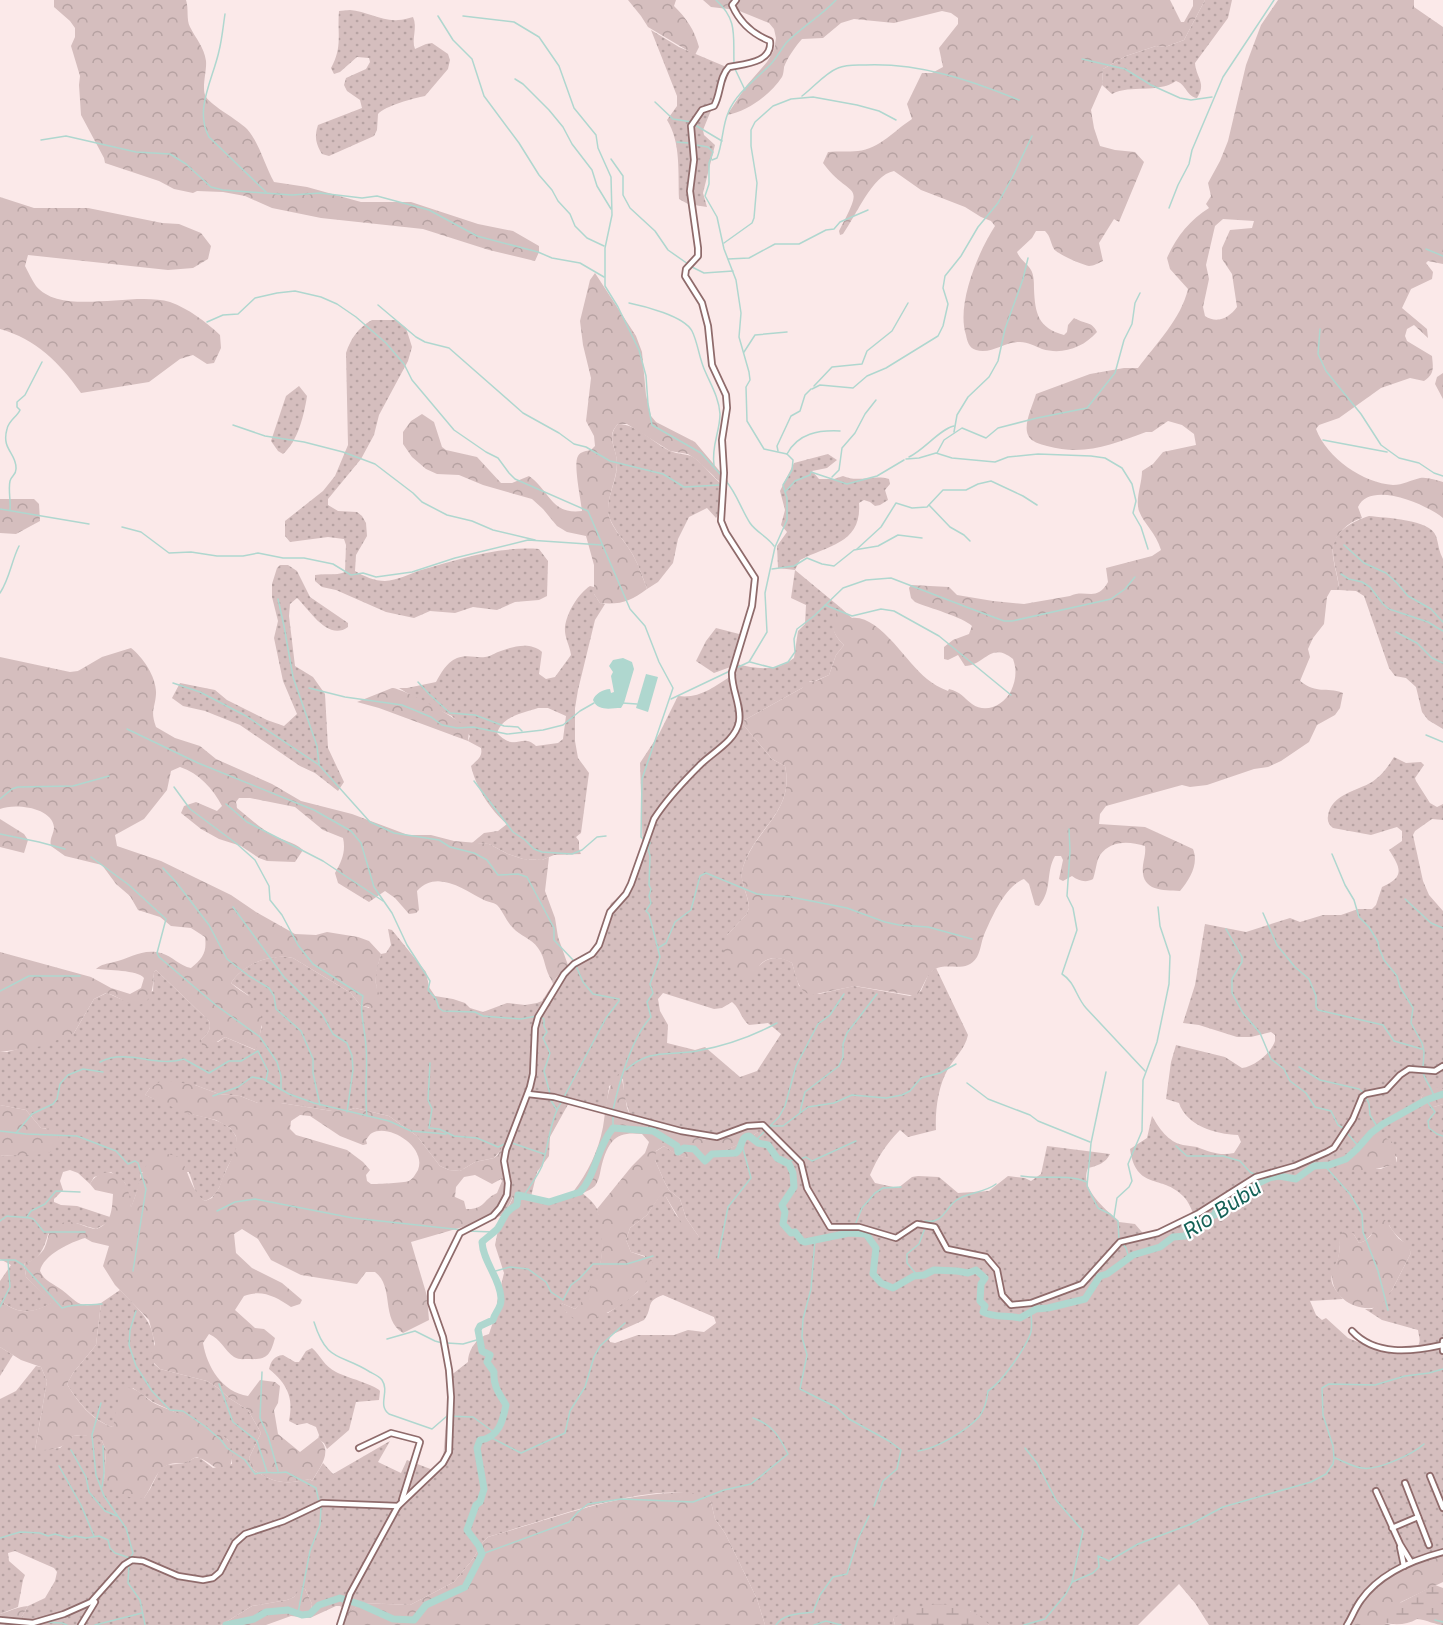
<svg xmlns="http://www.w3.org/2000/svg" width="1443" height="1625" font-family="Inter,sans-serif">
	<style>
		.grass { fill: url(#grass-dots); fill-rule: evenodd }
		.forest { fill: url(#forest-crowns); fill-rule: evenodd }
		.wetland { fill: url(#wetland-marsh) }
		.water { fill: #afd7cf }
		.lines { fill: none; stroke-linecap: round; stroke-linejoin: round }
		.stream { stroke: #afd7cf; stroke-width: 1.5 }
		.river { stroke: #afd7cf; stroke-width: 7 }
		.minor-casing { stroke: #8f6b6b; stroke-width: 8 }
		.minor { stroke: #fff; stroke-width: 4.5 }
		.labels { text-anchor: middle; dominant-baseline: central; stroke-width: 4.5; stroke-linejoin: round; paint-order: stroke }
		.water-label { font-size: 21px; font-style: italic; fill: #146257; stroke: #fff }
	</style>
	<defs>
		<pattern id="grass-dots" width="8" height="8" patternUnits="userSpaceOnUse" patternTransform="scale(1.5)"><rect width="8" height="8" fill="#d5bebe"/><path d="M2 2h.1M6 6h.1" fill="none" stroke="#b6a2a2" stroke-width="1.8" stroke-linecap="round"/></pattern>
		<pattern id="forest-crowns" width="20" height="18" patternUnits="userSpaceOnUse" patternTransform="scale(1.5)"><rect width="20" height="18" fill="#d5bebe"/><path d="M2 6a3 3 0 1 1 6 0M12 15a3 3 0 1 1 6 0" fill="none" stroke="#b6a2a2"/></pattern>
		<pattern id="wetland-marsh" width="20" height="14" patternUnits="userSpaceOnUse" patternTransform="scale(1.5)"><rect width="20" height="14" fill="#d5bebe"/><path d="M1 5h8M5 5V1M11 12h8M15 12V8" fill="none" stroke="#b6a2a2"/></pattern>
	</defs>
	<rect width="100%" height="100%" fill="#fbe9e9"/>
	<g class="grass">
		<path d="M 1205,0 L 1232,0 L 1228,18 L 1195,63 C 1196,78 1207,83 1197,98 C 1187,97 1186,84 1176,81 C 1157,94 1131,84 1112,94 L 1102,85 L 1103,69 L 1126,56 L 1156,46 L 1165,47 L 1184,40 Z"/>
		<path d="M 350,10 C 366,11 384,22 398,20 C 403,20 408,18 413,17 C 418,28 411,39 415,49 L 426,44 L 432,43 L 448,54 L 450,60 L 448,69 L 425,96 C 414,98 385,106 378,114 L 377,130 L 374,136 L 329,156 L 322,154 C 316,144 314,137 318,125 L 362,108 L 360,100 L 347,91 L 344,85 L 346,78 L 366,69 L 370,62 L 369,58 L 357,57 L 340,72 L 334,74 L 331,68 C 343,47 337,33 339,11 Z"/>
		<path d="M 651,30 L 679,47 L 724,66 L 727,71 L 703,130 L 704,135 L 715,145 L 703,193 L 707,207 L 688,204 L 679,199 C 678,173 681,142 667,120 L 677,106 L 677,96 Z"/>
		<path d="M 372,320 L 396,320 L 406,328 L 412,347 L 408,361 L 379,415 L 374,435 L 361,459 L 328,499 L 328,505 L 338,511 L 357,512 L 362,516 L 366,523 L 367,536 L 356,555 L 355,571 C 363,576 375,581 385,581 C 397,580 410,574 421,570 C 459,559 499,546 539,549 L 548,561 L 547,596 L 539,600 L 515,602 L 497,610 L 473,607 L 455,613 L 430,611 L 414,618 L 386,612 L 336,590 L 322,587 L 315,581 L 315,575 C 325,573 335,576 345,572 L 346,545 L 344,539 L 328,537 L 290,542 L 285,536 L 285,521 L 323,491 L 335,476 L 348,445 L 346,353 C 351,338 358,328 372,320 Z"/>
		<path d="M 299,386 L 307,396 C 304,415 298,441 283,454 L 278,451 L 271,441 L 286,396 Z"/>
		<path d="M 618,424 C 639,424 655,446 673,452 C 682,455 688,453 696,459 C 706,467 713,478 723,485 L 727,485 L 720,513 L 716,518 L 707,508 L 689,517 L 678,539 L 673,563 L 658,582 L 647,589 C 643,578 639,566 633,555 C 626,542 610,526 608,512 C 607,495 618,479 617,462 C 616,447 606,437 618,424 Z"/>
		<path d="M 828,454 L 837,460 L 827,468 L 812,471 L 819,479 L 834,479 L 843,476 C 858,483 874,474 889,479 L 890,484 L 885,490 L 888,500 L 880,505 L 875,506 L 870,502 L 864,500 L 859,503 C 862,543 829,545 800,560 L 795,570 L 841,608 C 830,622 831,633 844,645 L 836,655 L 829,675 L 815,681 L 810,681 L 802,688 L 741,722 L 772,759 L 785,766 C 795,812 755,828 743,867 C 738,881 749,895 749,908 L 746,915 L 727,935 L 759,966 C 768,956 781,956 792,963 L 799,986 L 819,994 L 854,986 L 910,996 L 921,991 L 929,973 L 936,968 L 968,1035 C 965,1049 955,1057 948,1069 C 938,1086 935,1111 936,1130 L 908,1137 L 900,1130 C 886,1144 878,1157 870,1175 L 875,1183 L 898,1188 L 912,1177 L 918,1176 L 939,1177 L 958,1193 L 989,1191 L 1008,1176 L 1025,1178 L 1031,1181 L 1041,1174 L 1047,1146 L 1110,1154 C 1106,1163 1097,1166 1088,1168 C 1079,1189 1105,1208 1119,1222 L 1135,1224 L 1147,1238 L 1194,1217 C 1192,1210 1189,1202 1183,1196 C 1162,1174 1136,1191 1130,1149 L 1147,1138 L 1152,1116 C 1159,1128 1168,1142 1183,1145 C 1188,1146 1192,1146 1197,1147 C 1210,1152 1220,1156 1234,1153 L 1241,1142 L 1238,1135 C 1215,1134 1187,1126 1179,1103 L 1166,1099 L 1171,1062 L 1176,1045 L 1225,1057 L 1242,1068 C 1255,1066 1271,1053 1275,1041 L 1275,1035 L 1271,1032 L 1251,1037 L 1237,1037 L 1199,1025 L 1183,1023 L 1195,985 L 1205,924 L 1246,932 L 1290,918 L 1300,922 L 1323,915 L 1341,915 L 1358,909 L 1372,909 L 1376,905 L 1382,887 C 1406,877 1400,867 1389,850 L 1402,841 L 1402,831 L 1397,827 L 1371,835 L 1333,828 C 1329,825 1327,821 1328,816 C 1331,794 1357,791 1372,782 C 1382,775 1388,767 1394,757 L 1406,763 L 1421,762 L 1424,765 L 1415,778 L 1416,781 L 1430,803 L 1437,807 L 1443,804 L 1443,820 L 1432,819 L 1415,831 L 1413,835 L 1423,881 L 1429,895 L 1443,911 L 1443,1088 C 1432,1088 1427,1088 1421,1098 L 1434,1107 L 1443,1104 L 1443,1552 L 1347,1625 L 1209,1625 L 1195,1603 L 1179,1584 L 1138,1625 L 989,1625 L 970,1611 L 893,1618 L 895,1625 L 765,1625 L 757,1599 L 725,1533 L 715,1519 L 711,1502 C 671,1471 535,1524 488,1537 L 483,1542 L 473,1559 L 454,1582 L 410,1605 L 363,1603 L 349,1612 L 340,1606 L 336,1606 L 310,1618 L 312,1604 L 305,1589 L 302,1588 L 294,1597 L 287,1600 L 252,1606 L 221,1625 L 17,1625 L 28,1606 L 45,1598 L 55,1581 L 57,1572 L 54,1568 L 15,1551 L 8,1553 L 9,1561 L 25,1575 L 23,1580 L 18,1607 L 0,1614 L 0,1399 L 16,1391 L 36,1366 L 41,1367 L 47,1381 L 35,1450 L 60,1448 L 73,1436 L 82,1435 L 93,1436 L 102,1441 L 106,1450 L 104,1480 L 144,1498 L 150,1489 L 160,1469 L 167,1465 L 186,1463 L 194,1458 L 200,1458 L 213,1468 L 232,1464 L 232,1451 L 228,1440 L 215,1431 L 153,1402 L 133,1388 L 113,1427 C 93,1421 77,1401 67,1384 L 73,1373 L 96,1345 L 101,1303 L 120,1290 C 147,1318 157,1324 154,1364 L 160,1369 L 207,1381 L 218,1388 L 229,1398 L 248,1410 L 261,1433 L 249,1458 L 252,1469 C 276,1483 282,1485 310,1479 L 312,1481 L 323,1463 L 333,1474 L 390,1441 L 378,1462 L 401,1473 L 407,1460 L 433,1470 L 443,1459 L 450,1376 L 468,1362 C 468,1350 477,1337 489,1334 L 497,1310 L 497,1302 L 504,1273 L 495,1245 L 499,1225 L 513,1198 L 507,1193 L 501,1150 L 494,1158 L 475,1162 L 460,1171 L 449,1170 L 440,1166 L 417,1136 L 389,1116 L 355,1108 L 346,1111 L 332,1111 L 281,1103 L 258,1103 L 240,1096 L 219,1094 L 195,1085 L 150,1088 L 145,1095 C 154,1099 163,1101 171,1105 C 177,1108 182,1111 188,1113 C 205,1118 240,1121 237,1147 C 236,1153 230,1162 227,1168 C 221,1181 220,1195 205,1201 L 197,1196 L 189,1172 L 141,1172 L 139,1186 L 131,1208 L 125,1183 L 111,1172 L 94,1177 L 90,1184 L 78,1173 L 70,1170 L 63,1172 L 60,1181 L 63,1190 L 54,1199 L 54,1202 L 61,1205 L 77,1206 L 110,1217 L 107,1223 L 96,1229 L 76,1223 L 48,1234 C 45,1246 39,1262 24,1263 L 26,1277 L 52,1303 C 32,1314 18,1315 0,1300 L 0,1281 L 11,1265 L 0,1259 L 0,1156 L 45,1153 L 46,1128 L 41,1128 L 26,1110 L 0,1105 L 0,1052 L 7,1052 L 74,1033 L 94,999 L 107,993 L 123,1000 L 153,991 L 154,972 L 156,970 L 209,1021 C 212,1029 207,1035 201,1040 L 218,1042 L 225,1037 L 255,1050 L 262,1027 L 248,995 L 231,983 C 243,964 270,953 293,958 L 351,993 L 360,1005 L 369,1008 L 377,992 L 375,975 L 381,954 L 386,953 L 391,945 L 388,929 L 392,930 L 426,972 L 429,987 L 435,996 L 453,999 L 465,1003 L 470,1008 L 483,1012 L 507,1003 L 525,1005 L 537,1003 L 542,1001 L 553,984 L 552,981 L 588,954 L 599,937 L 611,903 L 628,892 L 643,854 L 640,763 L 659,734 L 678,696 C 699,699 714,687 731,676 L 733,666 L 714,673 L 696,661 L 706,641 L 716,628 L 743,635 L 736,664 C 758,669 776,672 794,658 L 798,631 L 805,624 L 806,605 L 791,598 L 795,570 L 778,568 L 777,546 L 787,532 L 781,525 L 785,510 L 780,491 L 794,463 ZM 663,993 L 714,1009 L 722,1008 L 732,1002 C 740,1008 741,1019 749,1025 L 768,1023 L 781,1034 L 757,1071 L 740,1077 L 705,1047 L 695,1050 L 667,1043 L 668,1025 L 660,1011 L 658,999 ZM 623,1079 L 624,1095 L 630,1115 L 663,1125 L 679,1134 L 692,1135 L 707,1140 L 728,1132 L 758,1132 C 741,1145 702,1164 681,1156 C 674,1153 669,1149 664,1146 L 655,1152 L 655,1160 L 665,1183 L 669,1190 L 680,1199 L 686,1218 L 699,1237 L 676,1215 L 666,1197 L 660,1195 L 647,1215 L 630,1228 L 626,1240 L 631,1252 L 645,1256 L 638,1292 L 608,1313 L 567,1313 L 561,1303 L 575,1309 C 602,1289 609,1239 597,1209 C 594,1202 584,1194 578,1190 L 545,1203 L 530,1201 L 537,1172 L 549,1156 L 550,1137 L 571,1099 L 606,1110 L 609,1086 ZM 1357,1145 L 1397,1157 L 1397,1162 L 1381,1169 L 1350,1169 L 1349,1152 ZM 1389,1225 C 1395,1237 1406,1241 1411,1253 L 1392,1290 L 1372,1309 L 1365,1309 L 1382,1320 L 1418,1330 C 1419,1338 1422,1341 1416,1349 L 1383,1352 L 1348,1338 L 1326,1318 L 1322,1320 L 1316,1315 L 1310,1301 L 1343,1299 C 1327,1281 1330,1279 1338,1259 C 1340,1252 1340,1242 1340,1235 L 1353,1233 L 1359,1243 C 1368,1241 1368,1236 1375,1231 C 1379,1229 1384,1227 1389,1225 ZM 663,1295 L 714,1317 L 716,1323 L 704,1332 L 688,1330 L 674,1335 L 638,1335 L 615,1343 L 610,1342 L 609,1340 L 611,1335 L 644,1320 C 654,1307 644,1302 663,1295 Z"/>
		<path d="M 1369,516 C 1385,518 1430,519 1436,536 C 1439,545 1438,549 1443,559 L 1443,729 L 1428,720 L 1422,712 L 1416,687 L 1406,678 L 1395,676 L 1389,668 L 1364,596 L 1356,591 L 1339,590 C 1339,577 1333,564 1333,551 C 1332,532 1353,521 1369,516 Z"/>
		<path d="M 280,565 L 288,565 L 297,571 L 310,597 L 348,623 L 348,627 C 328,642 309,609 297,598 L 290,604 L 289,616 L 295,666 L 313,677 L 325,694 L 328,748 L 344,782 L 338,791 L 315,773 L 300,766 L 240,725 L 205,711 L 183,706 L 172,698 L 180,683 L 215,690 L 227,700 L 267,720 L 284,726 L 297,714 L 283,681 L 274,638 L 278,621 L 272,597 L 272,584 L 277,568 Z"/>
		<path d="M 590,586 L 594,587 L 594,594 L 600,603 L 605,604 L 595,620 L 578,690 L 575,708 L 575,741 L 578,758 L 589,773 L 581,833 L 576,837 L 579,841 L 579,849 L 581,854 L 554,855 L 542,860 L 523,859 L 508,854 L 489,844 L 472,843 L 484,833 L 498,831 L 507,824 C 490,810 476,787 471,766 C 477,760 483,757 481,748 L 468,741 L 470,736 L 452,716 L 425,704 L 399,688 L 407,688 L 436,682 C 441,673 446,663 457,658 C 467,654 475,658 485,657 C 489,657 493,654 498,652 C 511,647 530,641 542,652 L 539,674 L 546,679 L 555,677 L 571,655 C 570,646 564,637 565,627 C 567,612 578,594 590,586 ZM 538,708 L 548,708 L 566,716 L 563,739 L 558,743 L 536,746 C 521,732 516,753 497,733 C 503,716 523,713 538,708 Z"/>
		<polygon points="0,1347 13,1355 0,1376"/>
		<path d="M 312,1348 C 321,1356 324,1366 336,1372 C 345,1377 376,1385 380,1391 L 379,1400 L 356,1402 L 349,1430 L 327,1449 L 324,1443 L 318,1439 L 319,1435 L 316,1427 L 307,1423 L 297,1425 L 289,1421 C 294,1397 287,1384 269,1369 C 271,1361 274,1356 283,1355 L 295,1362 L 299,1362 L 306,1351 Z"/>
	</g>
	<g class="forest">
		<path d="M 54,0 L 186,0 C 189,9 186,19 190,27 C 196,39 204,47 206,61 C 207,71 201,89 206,97 C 213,107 237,119 247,129 C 259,142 265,166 274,182 L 307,187 L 361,202 L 411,202 L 478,224 L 513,231 L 539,246 L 539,252 L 535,261 L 489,250 L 423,229 L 321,218 L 272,208 L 245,196 L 223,192 L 197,191 L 193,193 L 174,189 L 159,181 L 105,163 L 104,158 L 81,115 L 79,85 L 80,76 L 71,46 L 75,37 L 75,28 L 70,21 L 54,7 Z"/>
		<path d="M 628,0 L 676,0 L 674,6 C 687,19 694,29 699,47 L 695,55 L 648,27 L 641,16 Z"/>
		<path d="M 703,0 L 1170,0 L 1181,22 L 1184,22 L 1193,6 L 1193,0 L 1205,0 L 1184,40 L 1165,47 L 1156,46 L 1126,56 L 1103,69 L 1102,85 L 1091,110 L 1094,128 L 1100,146 L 1115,150 L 1135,152 L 1144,162 L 1119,222 L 1114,219 L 1099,243 L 1103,261 C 1098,263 1094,266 1089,266 C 1083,265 1057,254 1054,249 C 1050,242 1051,237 1045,231 L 1036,231 L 1032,238 L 1017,252 C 1021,261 1027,263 1031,270 C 1034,275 1034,283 1034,289 C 1035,313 1038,328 1064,335 L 1067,332 L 1068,325 L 1074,318 C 1084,324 1092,321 1097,332 C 1083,348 1062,355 1042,349 C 1035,346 1028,342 1020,342 C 1005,341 991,355 976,350 C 969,348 967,341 966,335 C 956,305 978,252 995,226 L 991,221 L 981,217 L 965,207 L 921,190 L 894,171 C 872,175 856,216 843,234 L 840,235 L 839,231 C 867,178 851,201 823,163 L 828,152 C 838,151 848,152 858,151 C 879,149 895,130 912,119 L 907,104 L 922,73 L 932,73 L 943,67 L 939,48 L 958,24 L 958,18 L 951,13 L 942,11 L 894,23 L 854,19 L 841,23 L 823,38 L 802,39 C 795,47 788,57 784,67 C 784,69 783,76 782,77 C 771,94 747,112 727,115 L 747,85 L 767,62 L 774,50 L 776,38 L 774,29 L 769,23 L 737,10 L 711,7 Z"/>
		<path d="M 1278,0 L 1414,0 L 1414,7 L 1443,27 L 1443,264 L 1428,261 L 1426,263 L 1433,272 L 1432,279 L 1411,289 L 1402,308 L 1427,329 L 1428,338 L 1414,325 L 1407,329 L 1405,336 L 1407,341 L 1432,356 C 1433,367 1435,374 1424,381 L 1410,378 L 1381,388 L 1339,418 L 1319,425 L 1316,429 C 1327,458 1363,483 1393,485 C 1403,485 1411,480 1420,478 C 1428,477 1435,480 1443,482 L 1443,518 C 1426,504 1370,480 1358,507 L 1362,518 C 1348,522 1336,533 1333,548 C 1331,557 1339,579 1339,590 L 1331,590 L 1327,597 L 1324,624 L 1313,638 L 1308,649 L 1310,657 L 1300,681 C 1318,695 1325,686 1343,693 L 1340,708 L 1335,715 L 1317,725 L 1309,742 L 1281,761 L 1268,767 L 1254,769 L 1207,785 L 1190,787 L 1182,785 L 1106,806 L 1100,814 L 1099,824 L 1145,827 L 1193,849 C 1199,864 1190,879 1180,891 C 1161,890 1140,891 1143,865 C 1144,858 1146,853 1145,846 C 1129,841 1111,840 1100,855 C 1096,862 1096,871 1093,879 C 1086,883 1079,881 1072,876 L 1063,881 L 1059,879 L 1063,860 L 1061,856 L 1055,856 C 1045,874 1053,889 1039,906 L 1035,905 L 1029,884 L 1024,879 C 1005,886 992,917 984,935 C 981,942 981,950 977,957 C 967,974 948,962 935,969 C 925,975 924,988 916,996 L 855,986 L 811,995 C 797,991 796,975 792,963 C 782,957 768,955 760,965 C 755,972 756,977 747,980 L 728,966 L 723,948 L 727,935 L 746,915 L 749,908 C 749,894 738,882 743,867 C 755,829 795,812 785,766 L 772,759 L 741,722 L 802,688 L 805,682 L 816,681 L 829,675 L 836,655 L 844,645 C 832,634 827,620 841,608 L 852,618 C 880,615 907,664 927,679 C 933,684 940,688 948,691 L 949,689 C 961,692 963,697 972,704 C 986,714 1004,705 1011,691 C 1016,680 1017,670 1013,659 C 990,641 986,665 965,666 L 958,655 L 948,660 L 944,659 L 944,647 L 953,640 L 969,634 L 972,626 C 963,617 929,608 915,602 L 911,598 L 909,588 L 911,585 L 949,587 L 957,595 L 993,601 L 1024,604 L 1070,596 C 1086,588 1096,603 1108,582 L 1106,568 L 1152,556 L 1161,550 C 1156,533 1144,524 1139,511 C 1135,499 1142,484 1142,471 L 1153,464 L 1163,452 L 1196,445 L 1194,434 L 1182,425 L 1168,421 L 1152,432 L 1146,432 C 1111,445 1084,456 1047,446 C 1040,444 1031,442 1028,435 C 1023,424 1033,405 1036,394 L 1090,374 L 1124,368 L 1138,368 C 1156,344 1181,319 1188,289 L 1170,269 L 1167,258 C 1176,237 1190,220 1209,208 L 1206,204 L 1211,196 L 1208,183 L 1220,161 L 1228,141 L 1246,65 L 1261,25 ZM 1223,219 L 1254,221 L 1252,228 L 1230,230 L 1222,248 L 1222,259 L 1232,274 L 1237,307 C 1229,318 1217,324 1205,316 L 1203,307 L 1209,279 L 1206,265 L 1215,226 Z"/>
		<path d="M 0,197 L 34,208 L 88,208 L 162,223 L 179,224 L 201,233 L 211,246 L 208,259 L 193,268 L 168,270 L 28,255 L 25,266 C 28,272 32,280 36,286 C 62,317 132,291 170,302 C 189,309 205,321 220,335 L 221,348 L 214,363 L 207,364 L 193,355 L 180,359 L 149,382 L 81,393 C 60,363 36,339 0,329 Z"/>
		<path d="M 595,273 L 636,336 L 642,352 L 646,395 L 651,416 L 656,422 L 695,442 L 728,481 L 727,485 L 724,486 L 697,460 L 688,454 L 670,451 L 627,424 L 618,424 C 605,437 617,448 617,463 C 617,479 608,494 608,510 C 608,526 628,543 635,559 C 640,568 643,579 647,589 C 631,601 621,605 600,603 L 594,594 L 594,565 L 586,536 L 567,532 L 557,526 L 543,509 L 532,499 L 483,485 L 459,475 L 437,474 L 426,469 L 412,457 L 403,444 L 403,432 L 411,421 L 422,414 L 434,422 L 442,447 L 446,450 L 477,457 L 501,483 L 512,483 L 529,476 C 550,491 551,515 582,511 C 581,500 573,464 578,456 C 581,451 587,451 591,450 L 595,446 L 594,436 L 586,421 L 591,378 L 583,345 L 580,321 L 590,280 Z"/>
		<polygon points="1443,373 1443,399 1435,384 1437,377"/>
		<polygon points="0,499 34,499 39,504 40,521 16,534 0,533"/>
		<path d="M 131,648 C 143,657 157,678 156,694 C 155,709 150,710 156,727 L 175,738 L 200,746 L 216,759 L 272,784 L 301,801 L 352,814 L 408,835 L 431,835 L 454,841 L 489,844 L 508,854 L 523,859 L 542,860 L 549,857 L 545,891 L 555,918 L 558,937 L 569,968 L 552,981 C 544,969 546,959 538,948 C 531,938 520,936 513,928 C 506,921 503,911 497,905 C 493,902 488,902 484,900 C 464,890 437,869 417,891 L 419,910 L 416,913 L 409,914 L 395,898 L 385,891 L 369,902 L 338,883 L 335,873 C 342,861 346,851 343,838 L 323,830 L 295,807 L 250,798 L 239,798 L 236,802 L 237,808 C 248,817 259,827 272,835 C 283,841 293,841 303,850 L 295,862 L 267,861 L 259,858 L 241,846 L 219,839 L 201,829 L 181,813 L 184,806 L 196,802 L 217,811 L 222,806 C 213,789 199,773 180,767 L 171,771 L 167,790 L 144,819 L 115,835 L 117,846 L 161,861 L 231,895 L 256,912 L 295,934 L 316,935 L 327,932 L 358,937 L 369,941 L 381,954 C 377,970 371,984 382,998 L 372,1008 L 360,1005 L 351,993 L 293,958 C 271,953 243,964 231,983 C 237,989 244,992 250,997 C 268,1011 261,1031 256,1050 L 225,1037 L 208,1047 L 202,1045 L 201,1040 C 207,1035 212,1029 209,1021 L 156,970 L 154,972 C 153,988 152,1011 129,1003 C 121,1000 115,995 106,993 L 94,999 L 74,1033 L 43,1046 L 0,1052 L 0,952 L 91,977 L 111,988 L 130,994 L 141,988 L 144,978 C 138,970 107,970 96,969 C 102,964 106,964 114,962 C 130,958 143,948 161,953 C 172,956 180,966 191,968 C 203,958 207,952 205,937 L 191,928 L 171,926 L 160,917 L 138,910 L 130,896 L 116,884 L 102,865 L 65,856 L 51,846 C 49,839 54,834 54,827 C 52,807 14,803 0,809 L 0,657 L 70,672 L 78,671 L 102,657 Z"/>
		<path d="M 392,688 C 403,688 461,720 469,730 L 468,741 L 379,708 L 357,702 Z"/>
		<polygon points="0,819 24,834 28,840 24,853 0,847"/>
		<path d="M 621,1073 L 627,1108 L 630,1115 L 663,1125 L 679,1134 L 707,1140 L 751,1125 L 758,1132 C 743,1144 708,1161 689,1158 C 679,1157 671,1151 664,1146 L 656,1151 L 655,1160 L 665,1183 L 669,1190 L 680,1199 L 686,1218 L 699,1237 L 698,1240 L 689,1235 L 666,1197 L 660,1196 L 647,1215 L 630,1228 L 626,1240 L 631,1252 L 651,1259 L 654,1266 C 650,1275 646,1283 639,1290 C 627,1303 593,1325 576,1319 C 568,1316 564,1309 559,1302 L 575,1309 C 581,1304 585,1297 589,1290 C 606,1263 604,1238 597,1209 L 632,1166 L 645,1153 L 649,1142 L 642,1134 C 617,1131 609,1139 602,1164 C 600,1171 600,1179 595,1186 C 592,1189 587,1191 583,1193 L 578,1190 L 573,1192 C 588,1172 598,1152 603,1127 C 606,1110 606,1092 615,1076 Z"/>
		<path d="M 163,1080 L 195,1085 L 219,1094 L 240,1096 L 258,1103 L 281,1103 L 332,1111 L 346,1111 L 355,1108 L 389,1116 L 417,1136 L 440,1166 L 449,1170 L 460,1171 L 475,1162 L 494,1158 L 498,1155 L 502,1146 L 508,1149 L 503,1173 L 507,1193 L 513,1197 L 504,1215 L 411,1242 L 427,1296 L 429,1320 L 403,1333 C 380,1319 395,1287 375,1272 L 366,1272 L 357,1284 L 301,1275 L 271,1260 L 258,1239 L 242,1229 L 234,1234 L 236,1253 L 252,1268 L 282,1283 L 302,1300 L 300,1304 L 291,1307 C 276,1297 262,1289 244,1296 L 235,1310 L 255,1328 L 264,1329 L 275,1338 C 270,1356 267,1360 248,1359 C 243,1359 239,1360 234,1357 C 224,1350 221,1339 209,1334 L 203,1343 C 207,1367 222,1392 248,1396 L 260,1380 L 275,1382 L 280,1386 L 278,1403 L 274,1410 L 278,1434 L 300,1452 L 318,1438 C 334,1451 320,1467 312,1481 L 310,1479 C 282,1485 276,1483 252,1469 L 249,1458 L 261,1433 L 248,1410 L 229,1398 L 218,1388 L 207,1381 L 160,1369 L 149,1358 L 155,1344 L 149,1320 L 115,1285 L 103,1266 L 109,1246 L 92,1242 L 85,1238 C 71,1242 43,1255 40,1271 C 45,1282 53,1283 62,1290 C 78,1302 78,1309 101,1303 L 96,1345 L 73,1373 L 67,1384 C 77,1401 92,1421 113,1427 L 119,1396 L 124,1388 C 136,1386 143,1396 152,1402 C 170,1412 220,1426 230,1443 C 234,1450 233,1462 228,1469 C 214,1472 211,1461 199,1458 C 193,1456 192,1461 186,1463 C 181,1464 174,1462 168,1465 C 156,1469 152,1488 144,1498 C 123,1498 118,1494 104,1480 L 106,1450 L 102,1441 C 92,1436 84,1434 73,1436 C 65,1450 49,1450 35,1450 L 47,1381 L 41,1367 L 21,1360 L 0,1347 L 0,1300 C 18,1315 31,1314 51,1303 L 26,1277 L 24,1262 L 29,1262 C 34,1259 41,1254 44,1249 C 51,1236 45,1224 68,1222 C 77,1221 86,1228 96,1229 C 112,1224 112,1209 113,1194 L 95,1190 L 90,1184 C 98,1170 115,1168 125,1183 C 129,1190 130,1200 131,1207 C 143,1181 135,1173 159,1152 L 180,1157 C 188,1170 192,1193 205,1201 L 212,1198 L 219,1188 L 223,1177 L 237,1147 L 236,1136 L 230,1128 L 216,1120 L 186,1113 L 145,1095 L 150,1088 ZM 300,1115 L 310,1116 L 340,1136 L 363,1145 L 367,1144 L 366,1140 C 368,1137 370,1134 372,1133 C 389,1123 427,1147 418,1170 C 416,1173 413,1179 409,1181 C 403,1183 379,1184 371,1184 L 367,1181 L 366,1175 L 370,1170 L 363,1162 L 347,1150 L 296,1135 L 290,1129 L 291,1121 ZM 475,1175 L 492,1184 L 501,1179 L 502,1181 L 497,1193 C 483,1199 485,1210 466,1209 L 464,1201 L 455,1197 L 456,1187 L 464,1177 Z"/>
		<polygon points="1433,1087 1443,1088 1443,1104 1434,1107 1426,1105 1421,1098 1425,1091"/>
		<path d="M 0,1105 L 26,1110 L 41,1128 L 53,1129 L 59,1133 C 59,1140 57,1149 48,1153 C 43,1155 9,1155 0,1156 Z"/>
		<path d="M 1374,1135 L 1381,1135 L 1392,1142 L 1397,1163 C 1378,1170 1356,1174 1337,1166 L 1335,1160 Z"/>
		<path d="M 1379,1218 L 1385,1220 L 1398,1238 L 1408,1245 L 1411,1253 L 1392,1290 L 1380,1306 C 1360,1314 1332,1299 1332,1276 C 1331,1269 1336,1265 1338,1258 C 1340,1251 1340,1242 1340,1235 L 1345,1230 L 1353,1233 L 1359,1243 C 1372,1240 1374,1229 1379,1218 Z"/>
		<path d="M 671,1493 C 685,1493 701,1491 711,1502 L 715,1519 L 725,1533 L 757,1599 L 765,1625 L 342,1625 L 348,1612 L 363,1603 L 410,1605 L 454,1582 L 473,1559 L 483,1542 L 488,1537 C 549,1520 608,1496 671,1493 Z"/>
		<polygon points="1443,1552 1443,1582 1401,1602 1385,1623 1391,1625 1347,1625 1364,1599 1380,1580 1423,1555 1434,1555"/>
		<polygon points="301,1587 305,1589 312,1604 310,1618 291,1616 266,1625 221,1625 252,1606 287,1600 294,1597"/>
		<path d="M 28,1606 L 17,1625 L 0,1625 L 0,1614 C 10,1611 17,1607 28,1606 Z"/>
	</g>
	<g class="wetland">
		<path d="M 1435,1585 L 1443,1588 L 1443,1625 C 1436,1625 1427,1620 1417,1619 C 1407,1625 1396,1625 1384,1623 L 1392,1607 Z"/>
		<path d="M 940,1604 C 958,1606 977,1610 989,1625 L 895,1625 L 893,1618 C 908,1611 923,1605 940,1604 Z"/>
	</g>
	<g class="water">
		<path d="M 623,658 L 632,662 L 634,669 L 624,703 L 621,708 C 611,708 598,712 593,700 C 595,694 603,689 610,689 L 611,693 L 614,692 L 611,676 L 613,672 L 609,666 L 613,660 Z"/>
		<polygon points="646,674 658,677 648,712 636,708"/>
	</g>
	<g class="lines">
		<g class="stream">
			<path d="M 716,0 C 738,20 733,36 734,63"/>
			<path d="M 225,14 C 223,27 222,39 219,51 C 213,79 194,110 209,137 L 266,192"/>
			<polyline points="438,16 453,40 472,59 484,96 519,143 539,175 552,190 558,201 570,214 575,226 587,238 604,246"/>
			<polyline points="463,16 514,22 539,37 559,66 574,108 596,135 598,148 611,177 612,215 605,248 605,286 618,307 639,350 646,376 648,404 652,425 701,453 721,475"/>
			<polyline points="1082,59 1125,69 1151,85 1180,98 1191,100 1212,97"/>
			<polyline points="735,69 745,90"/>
			<polyline points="515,79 523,84 549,110 563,127 572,144 592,170 597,186 611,209"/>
			<path d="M 802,96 C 813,88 825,73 838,68 C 847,64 857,65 866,65 C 920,63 970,80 1019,100"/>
			<polyline points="655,102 673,119 692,122"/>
			<polyline points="695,125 722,141"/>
			<polyline points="41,140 66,136 136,152 170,154 186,164 211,187 223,190 292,195 320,193 362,198 377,196 429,210 477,236 538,252 552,258 580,263 604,277"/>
			<polyline points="677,142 688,143"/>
			<polyline points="696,145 708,147 713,152 709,163 709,184 705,196 717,217 724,249 736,280 741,313 739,337 749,372 750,380 746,387 747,421 764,449 787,454 793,460 792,470 783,485 787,498 787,520 775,547 765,593 767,632 749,662 736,668"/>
			<polyline points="611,159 623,176 623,195 630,208 655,231 668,250 688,264"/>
			<path d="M 712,160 L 717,158 C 723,143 722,127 728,113 C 736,93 756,79 770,65 C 777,58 781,49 787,42 C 802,27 821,16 836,0"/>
			<polyline points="1169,208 1178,185 1189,164 1192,150 1223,77 1274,0"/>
			<polyline points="724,243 752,223 754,218 757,183 751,146 751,130 755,122 773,106 791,99 813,97 857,105 879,111 896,120"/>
			<polyline points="1426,249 1443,256"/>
			<polyline points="728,259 749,258 775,244 799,244 826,230 834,229 840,222 868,210"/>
			<polyline points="692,267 704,273 733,271"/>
			<path d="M 629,303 C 644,306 684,316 692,331 C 698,343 699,358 705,371 C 711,385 719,398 720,414 C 720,432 711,446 714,465"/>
			<polyline points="378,305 416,337 425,342 449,348 523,413 559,433 574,444 586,447 610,461 663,474 684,487 720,485"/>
			<polyline points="207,322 223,315 238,314 255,298 277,293 295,291 321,297 337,304 356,317 386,343 404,364 412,380 454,430 486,452 498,458 509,473 515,479 588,511 630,609 645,626 659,662 673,688 642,779 641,837 644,840"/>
			<polyline points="1320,329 1318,354 1326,371 1361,414 1381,445 1399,458 1419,463 1434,473 1443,476"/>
			<polyline points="744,352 755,335 787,332"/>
			<polyline points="814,386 832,367 862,364 867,351 892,331 908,303"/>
			<polyline points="812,389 820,385 853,388 867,376 886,368 938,336 943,326 948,304 943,288 945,276 961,256 978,227 998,203 1012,178 1032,136"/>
			<polyline points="233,425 265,436 304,442 343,452 375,464 413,493 422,502 447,515 472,521 493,530 535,540"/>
			<polyline points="954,432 957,415 968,397 989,377 998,361 1005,329 1023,279 1028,258"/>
			<polyline points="1323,440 1387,452"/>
			<polyline points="778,451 777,446 791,416 800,411 805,395 811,389"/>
			<polyline points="937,453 944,440 962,428 986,438 998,428 1037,418 1087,408 1115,373 1124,340 1132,324 1135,303 1140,293"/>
			<path d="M 787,454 C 798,433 819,430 840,431"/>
			<path d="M 909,457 C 924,450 940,429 954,426"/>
			<polyline points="906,459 919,458 936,453 952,458 995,462 1008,457 1038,454 1091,456 1105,458 1122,468 1132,484 1136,501 1133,513 1141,527 1148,549"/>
			<polyline points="832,477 839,470 842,448 855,433 865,414 876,400"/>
			<path d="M 726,481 C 737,494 741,509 750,523 C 756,532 768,537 774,546"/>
			<polyline points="785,492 795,481 810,475 811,472 847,484 877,476 904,460"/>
			<polyline points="929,505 950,527 964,535 970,541"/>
			<polyline points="0,509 89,524"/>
			<path d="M 10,510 C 11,501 8,490 10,481 C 12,475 16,475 16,469 C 17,453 1,450 7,429 C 9,420 17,417 20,410 L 17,407 L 17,402 L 25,395 L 42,362"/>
			<polyline points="122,527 141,532 169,553 191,552 217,556 243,556 258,553 283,558 304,558 333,564 351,575 363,573 376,577 412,572 455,558 528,540 602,545"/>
			<polyline points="1344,545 1364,563 1386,573 1397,583 1408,596 1431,609 1443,622"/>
			<polyline points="857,549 881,527 896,503 912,508 927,507 943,490 966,490 978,484 991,481 1023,496 1037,505"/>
			<polyline points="772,569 794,566 807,558 822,564 834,566 854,550 878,546 898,535 922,538"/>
			<polyline points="1341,574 1349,579 1362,582 1370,587 1383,604 1389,609 1428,622 1443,631"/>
			<path d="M 0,593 C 10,578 11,562 19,546"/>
			<polyline points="278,599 284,626 293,677 317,746 319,764"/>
			<polyline points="825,605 852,616 881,609 894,611 939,636 1011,695"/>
			<polyline points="1396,632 1417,643 1432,658 1443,663"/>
			<polyline points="750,662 773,668 788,662 795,652 794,639 797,629 814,616 843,588 866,580 891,578 969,608 1004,621 1012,621 1111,599 1125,589 1135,577"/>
			<polyline points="418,682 429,694 450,713 475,715 504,726 518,727 522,731"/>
			<polyline points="173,683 200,692 246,716 319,765 370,822 394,833 439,840 450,847 474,853 487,860 498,875 518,874 527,877 554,928 554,940 574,961"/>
			<polyline points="309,688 345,697 402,705 431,717 442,725 457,728 473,727 507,734 543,730 563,725 580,711 594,703"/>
			<polyline points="671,699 732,670"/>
			<polyline points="622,703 637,704"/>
			<polyline points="127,729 198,763 314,810 351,831 361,843 374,887 392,913 407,945 427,976 430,981 428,990 436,999 439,1008 443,1011 475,1012 483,1016 521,1019 537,1016"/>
			<polyline points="1426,735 1443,742"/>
			<polyline points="474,781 513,832 525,840 534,849 542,852 572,854 582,850 597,837 606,836"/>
			<path d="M 174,787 L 190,809 L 237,844 L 255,860 L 269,886 L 270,900 L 282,915 L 298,945 L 313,964 L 363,996 C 359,1011 365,1029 366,1046 C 368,1070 364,1091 367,1116"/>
			<polyline points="0,799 12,789 18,787 73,786 109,776"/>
			<polyline points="226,804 247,822 323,861 383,901"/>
			<path d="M 1069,829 L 1070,851 L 1067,896 L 1073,908 L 1077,930 L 1062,974 C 1075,982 1076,997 1086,1008 L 1145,1071"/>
			<polyline points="0,834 39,842 65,849"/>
			<polyline points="1332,854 1345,885 1354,900 1359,917 1369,927 1378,942 1379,948 1384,960 1397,976 1400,987 1413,1008 1411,1023 1422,1043 1424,1052 1423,1067"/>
			<polyline points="91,857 129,885 166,919 157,953 159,957 217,1006 260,1037 277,1062 281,1076 281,1090"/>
			<polyline points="163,868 176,882 209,925 227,959 249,976 269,988 274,996 276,1009 301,1031 313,1059 313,1073 320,1105"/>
			<polyline points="1405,899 1431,923 1443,928"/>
			<polyline points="233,907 284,977 322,1014 333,1034 347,1043 352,1056 353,1070 347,1112"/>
			<polyline points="1263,913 1277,945 1295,967 1309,979 1316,996 1316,1007 1318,1010 1383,1025 1394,1041 1422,1049"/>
			<polyline points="1226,929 1242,957 1242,962 1232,979 1232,993 1243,1013 1260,1033 1271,1059 1284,1069 1290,1081 1306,1093 1315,1107 1331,1111 1338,1125 1343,1128"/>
			<polyline points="658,948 666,943 675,922 691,910 700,876 706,873 757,894 791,897 847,908 885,922 899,925 928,927 972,939"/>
			<polyline points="0,991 29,976 80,976"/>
			<polyline points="541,1017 544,1019 544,1026 547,1032 543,1038 550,1053 544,1071 550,1094"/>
			<path d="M 100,1062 C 127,1048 157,1068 184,1059 L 209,1073 L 229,1061 L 241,1061 L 258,1051 L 268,1071 L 266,1080"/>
			<polyline points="430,1063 428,1100 432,1109 429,1128 439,1129 454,1136 477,1138 498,1147 507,1143"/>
			<polyline points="1299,1067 1320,1080 1359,1089 1364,1093"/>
			<path d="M 626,1070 C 650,1048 668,1056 697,1051 C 724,1046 753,1036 777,1023"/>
			<polyline points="1106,1072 1091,1143 1087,1186 1098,1208 1110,1214 1118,1221 1119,1240"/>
			<path d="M 1423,1072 C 1425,1082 1432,1087 1434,1097"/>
			<polyline points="967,1083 988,1099 1030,1115 1038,1121 1090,1142"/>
			<polyline points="213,1096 238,1087 252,1077 263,1079 289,1094 314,1103 389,1121 411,1131 446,1134"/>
			<polyline points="1366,1097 1369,1104 1370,1115 1378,1128"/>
			<polyline points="550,1099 557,1110"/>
			<polyline points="1426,1100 1435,1112 1428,1121 1429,1128 1437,1134 1443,1136"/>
			<path d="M 613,1110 C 619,1083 632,1037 651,1017 L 647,1002 L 653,993 L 650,984 L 660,957 L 649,914 L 646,911 L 651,903 L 649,896 L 651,889 L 649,885 L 650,856 L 648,848 L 650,843 L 649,841"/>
			<polyline points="800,1112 805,1092 839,1066 843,1057 843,1044 847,1033 877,994"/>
			<polyline points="613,1115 613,1128"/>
			<polyline points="770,1126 783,1126 808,1107 834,1103 852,1095 886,1098 902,1095 910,1091 921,1078 940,1073 956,1064"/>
			<polyline points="0,1131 26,1134 77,1136 116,1151 128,1164 135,1161 138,1163 146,1189 133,1271"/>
			<polyline points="16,1133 32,1114 53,1104 57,1099 60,1084 68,1075 83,1069 103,1072"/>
			<polyline points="1347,1133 1359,1147"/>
			<polyline points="755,1141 779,1117 785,1106 796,1066 818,1024 830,1015 844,994"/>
			<polyline points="512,1143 544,1154"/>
			<polyline points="1176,1146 1187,1156 1223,1156 1240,1161 1250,1172 1256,1175"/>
			<polyline points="800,1159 806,1157 812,1161 856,1141"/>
			<polyline points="785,1161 796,1160"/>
			<polyline points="1324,1165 1350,1194 1362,1214 1363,1232 1378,1271 1388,1310"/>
			<path d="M 1021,1176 C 1044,1180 1066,1173 1087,1182"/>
			<polyline points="1259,1179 1261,1182"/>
			<path d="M 524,1195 C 530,1186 537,1177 542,1166 C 548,1148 549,1128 557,1110 L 606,1018 L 619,1001 L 619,999 L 593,994 L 583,982 L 576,966"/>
			<polyline points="217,1211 235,1202 255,1199 353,1218 463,1230"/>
			<polyline points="27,1217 31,1211 45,1204 56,1191 80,1192"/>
			<polyline points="1114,1217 1117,1198 1129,1187 1132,1181 1128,1164 1142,1131 1143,1080 1157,1042 1169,984 1170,956 1160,926 1158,907"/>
			<path d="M 0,1221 L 7,1216 C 13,1217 30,1217 33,1219 C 37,1222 40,1228 44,1232 L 85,1232"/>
			<path d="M 925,1224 L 925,1221 C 940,1224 944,1213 952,1204 C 963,1192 983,1194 996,1184"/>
			<polyline points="467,1231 493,1232"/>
			<polyline points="859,1233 855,1225 862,1208 875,1193 883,1188 901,1187"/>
			<polyline points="815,1240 811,1289 803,1319 802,1337 807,1355 800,1389 836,1407 849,1419 889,1441 901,1450 897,1469 883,1481 874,1506"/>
			<polyline points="1122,1243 1126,1248 1129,1258"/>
			<polyline points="718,1258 728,1207 751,1178 742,1145"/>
			<path d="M 0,1260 L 15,1260 L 23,1265 L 62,1308 C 77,1303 87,1306 102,1304"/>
			<polyline points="492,1272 510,1267 528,1269 546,1282 551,1292 563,1300 571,1285 579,1279 593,1264 627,1264 653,1256"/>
			<polyline points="917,1275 907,1263 907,1254 919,1244 925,1228"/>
			<polyline points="0,1307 10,1287 8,1261"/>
			<path d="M 136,1311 L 130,1330 L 129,1345 L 136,1366 L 152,1391 L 170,1410 L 183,1411 L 206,1427 L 221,1440 L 227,1448 L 245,1460 L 255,1474 C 266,1471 277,1474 286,1472 L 316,1488 L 319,1502"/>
			<path d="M 314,1322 C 327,1363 340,1353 370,1372 C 374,1374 379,1376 382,1380 C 390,1392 377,1405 389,1414 L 432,1429 L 447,1416 L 473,1417 L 495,1433"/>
			<polyline points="387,1339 415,1331 435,1341 442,1343"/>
			<polyline points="447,1343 463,1344 480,1339"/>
			<polyline points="262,1372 260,1418 268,1436 278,1471"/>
			<polyline points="219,1384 233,1422 257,1441 267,1472"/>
			<polyline points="101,1403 92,1435 96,1475 104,1496 126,1528 133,1553 129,1560"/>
			<polyline points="490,1437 521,1453 565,1433 570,1411 585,1387 594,1357 600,1346 625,1323"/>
			<polyline points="71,1450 86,1477 89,1492 105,1511 117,1516"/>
			<path d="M 918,1451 C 936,1449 967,1430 979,1417 C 985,1409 987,1400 988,1391 C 1002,1382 1024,1350 1030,1335 C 1033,1328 1031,1318 1031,1311"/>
			<path d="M 1335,1458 C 1343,1461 1353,1467 1362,1468 C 1377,1471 1413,1454 1424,1444"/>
			<polyline points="59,1466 81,1505 94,1536"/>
			<polyline points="102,1487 104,1473 103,1446"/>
			<polyline points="0,1538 20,1532 40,1533 48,1536 55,1534 69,1538 75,1536 86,1538 99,1536 108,1540 110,1548 115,1553 130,1558"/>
			<path d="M 482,1554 L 569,1522 L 578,1512 L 588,1504 L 621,1499 L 693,1502 L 724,1490 L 751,1484 L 788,1454 C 779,1436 773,1425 753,1418"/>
			<polyline points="129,1564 128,1583 140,1600 145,1625"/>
			<polyline points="1072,1582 1093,1573 1099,1567 1098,1556 1109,1561 1138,1544 1191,1524 1223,1507 1311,1482 1326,1474 1333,1464 1334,1458 1333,1446 1323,1415 1322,1388 1329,1384 1375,1385 1405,1376 1429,1373 1443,1369"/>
			<polyline points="298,1613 310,1551 320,1525 321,1507"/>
			<polyline points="1435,1620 1443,1622"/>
			<polyline points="43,1622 62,1623 67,1625"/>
			<polyline points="95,1625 142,1613"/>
			<path d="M 776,1625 C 784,1613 800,1614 813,1612 L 820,1595 L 833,1577 L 847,1574 L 858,1539 L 869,1516"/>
			<polyline points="814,1625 826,1621 841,1625"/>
			<polyline points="1024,1625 1045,1619 1066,1594 1072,1582 1083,1531 1056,1500 1037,1463 1025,1448"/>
		</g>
		<path class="river" d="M 226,1625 L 254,1619 L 266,1612 L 288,1610 L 302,1615 L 310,1614 L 319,1605 L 340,1598 L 362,1605 L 393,1619 L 414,1620 L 426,1605 L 465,1587 L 482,1554 L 479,1546 L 467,1530 L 476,1505 L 480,1502 L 484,1489 L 477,1448 L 480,1440 C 499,1438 503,1420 506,1405 C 499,1393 493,1386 494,1372 L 487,1362 L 490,1355 L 482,1351 L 478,1330 L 480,1326 L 493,1320 C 495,1311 502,1308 501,1298 C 500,1278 483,1262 482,1242 C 487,1237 494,1233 498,1228 C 505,1217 504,1212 517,1205 L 518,1195 L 549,1202 L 580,1192 C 596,1175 597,1147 613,1128 L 653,1131 L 677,1146 L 678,1152 L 684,1148 L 694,1149 L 705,1161 L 712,1154 L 736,1153 C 743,1148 740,1136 749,1136 L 758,1143 L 768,1145 L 777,1158 L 789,1164 L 793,1173 L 794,1187 L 782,1205 L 785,1212 L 783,1224 L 791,1233 L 795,1232 L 802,1241 L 805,1242 L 849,1233 L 866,1234 L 876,1248 L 873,1274 L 881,1283 L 893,1288 L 914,1276 L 924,1275 L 934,1270 L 957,1271 L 968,1273 L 976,1270 L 985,1278 L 981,1284 L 980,1301 L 985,1306 L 983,1312 C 994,1318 1007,1315 1020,1318 L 1036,1309 L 1048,1308 L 1085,1299 L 1100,1276 L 1107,1274 L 1133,1255 L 1160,1247 L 1173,1237 L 1186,1236 C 1189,1222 1202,1219 1215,1215 L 1216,1210 L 1227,1207 L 1248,1188 L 1269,1178 L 1279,1176 L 1296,1179 L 1314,1166 L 1329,1165 L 1346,1159 L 1357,1149 L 1371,1133 L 1383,1124 L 1426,1100 L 1443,1094"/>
		<g class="minor-casing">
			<g id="minor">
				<polyline points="528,1094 554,1097 681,1131 717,1137 747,1126 763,1125 801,1163 807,1188 830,1227 859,1227 896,1238 917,1224 935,1227 947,1249 986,1257 997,1270 1002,1295 1011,1305 1031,1303 1082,1284 1120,1242 1158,1233 1199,1213 1256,1177 1295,1166 1327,1152 1334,1148 1353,1119 1362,1097 1366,1094 1386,1090 1400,1075 1409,1069 1435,1071 1443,1066"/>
				<path d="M 1352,1331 C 1375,1356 1411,1352 1442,1345"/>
				<polyline points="1443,1341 1443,1351"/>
				<polyline points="359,1448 391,1433 418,1440 420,1442 402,1500"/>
				<polyline points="1430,1476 1443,1508"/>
				<polyline points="1405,1483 1429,1545"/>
				<polyline points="1376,1491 1400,1544 1411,1562"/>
				<polyline points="1392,1528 1418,1517"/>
				<polyline points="1400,1547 1404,1566"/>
				<polyline points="0,1620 33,1623 64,1614 91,1602 124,1565 132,1560 143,1561 178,1576 203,1580 213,1578 220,1572 235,1543 245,1534 284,1521 322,1503 398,1506"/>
				<polyline points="81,1625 95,1602"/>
				<path d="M 340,1625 L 350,1594 L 398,1506 L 443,1463 L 449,1452 L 451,1397 L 449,1370 L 443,1337 L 431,1303 L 431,1292 L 460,1233 L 493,1216 L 500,1208 L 507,1195 L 508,1183 L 504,1161 L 506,1150 L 530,1087 L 533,1074 L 535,1028 L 538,1017 L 564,974 L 574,964 L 592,954 L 599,945 L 610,912 L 626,894 L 631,884 L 654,819 C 666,800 683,782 699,766 C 711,753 735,742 739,722 C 742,706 731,689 732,672 L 752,606 L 755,578 L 726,533 L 721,521 L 724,473 L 722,440 L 727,408 L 726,395 L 712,365 L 708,326 L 702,303 L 685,276 L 686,269 L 698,256 L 698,248 L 690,191 L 694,160 L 691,126 L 702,110 L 714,106 C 721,94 719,77 729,67 C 743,64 773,63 770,41 C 752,34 740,23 732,5 L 736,0"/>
				<path d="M 1347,1625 C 1352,1617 1355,1608 1361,1600 C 1380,1573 1412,1560 1443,1552"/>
			</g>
		</g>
		<use href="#minor" class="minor"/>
	</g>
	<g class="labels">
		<g class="water-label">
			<text transform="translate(1222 1209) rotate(-33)">Rio Bubu</text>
		</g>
	</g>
</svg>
